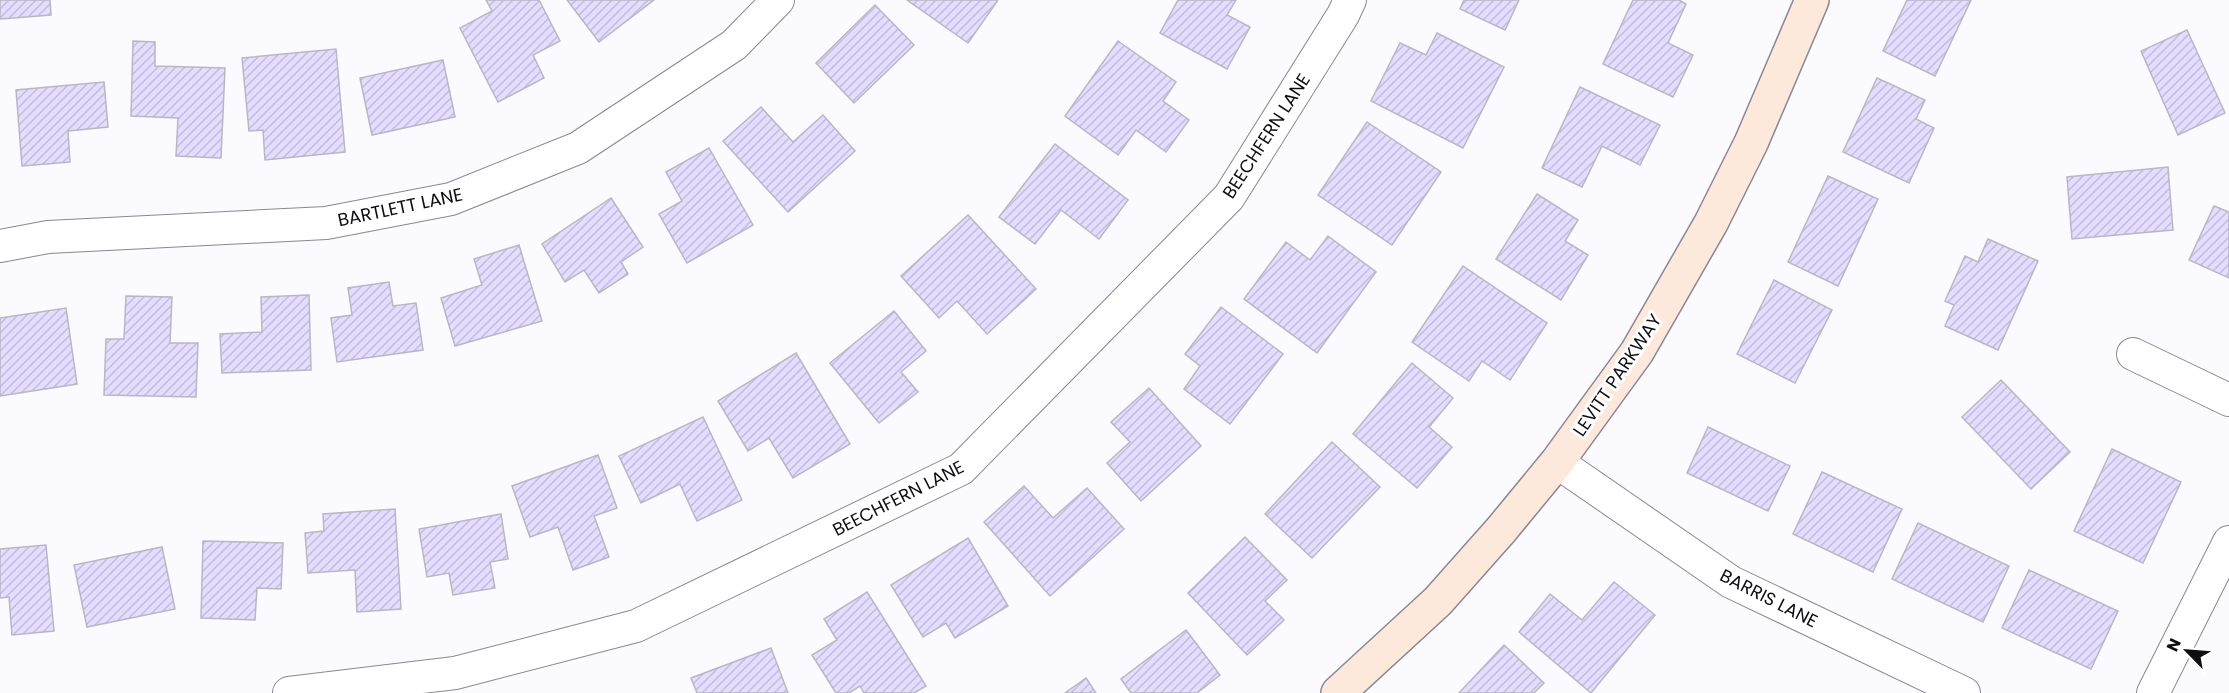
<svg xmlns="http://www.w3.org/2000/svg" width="2229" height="693" font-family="Poppins,sans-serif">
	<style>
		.building { fill: url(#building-hatch); stroke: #b9b7c2; stroke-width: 1.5 }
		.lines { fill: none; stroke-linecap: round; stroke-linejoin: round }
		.street-casing { stroke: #8a8792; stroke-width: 34 }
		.secondary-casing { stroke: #8a8792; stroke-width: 36 }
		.street { stroke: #fff; stroke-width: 32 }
		.secondary { stroke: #fde8dc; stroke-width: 33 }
		.labels { text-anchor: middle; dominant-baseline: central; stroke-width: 6; stroke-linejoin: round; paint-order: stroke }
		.street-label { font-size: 18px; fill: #0e0d11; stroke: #fff }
	</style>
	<defs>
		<pattern id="building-hatch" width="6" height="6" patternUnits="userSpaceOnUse" patternTransform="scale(1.5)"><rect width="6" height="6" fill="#e5ddff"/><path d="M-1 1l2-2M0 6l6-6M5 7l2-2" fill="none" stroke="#c3bcda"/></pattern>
	</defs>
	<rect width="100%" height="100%" fill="#fbfaff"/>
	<g class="building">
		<polygon points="0,0 50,0 51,15 0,19"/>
		<polygon points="486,0 539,0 560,41 533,55 544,78 498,102 460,28 492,11"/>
		<polygon points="567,0 654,0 599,42"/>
		<polygon points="907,0 998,0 968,43"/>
		<polygon points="1178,0 1236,0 1227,15 1250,27 1227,69 1160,33"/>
		<polygon points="1464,0 1519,0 1505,30 1460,9"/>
		<polygon points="1633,0 1679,0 1686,4 1668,43 1693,55 1673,97 1603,64"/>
		<polygon points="1907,0 1971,0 1935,76 1883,51"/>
		<polygon points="875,5 914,45 854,103 816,63"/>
		<polygon points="2187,30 2225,113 2178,135 2141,51"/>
		<polygon points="1437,33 1504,67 1463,148 1371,101 1400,43 1426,55"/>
		<polygon points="133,41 155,42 155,66 225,68 221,158 176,156 178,118 131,116"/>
		<polygon points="1118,41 1176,82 1163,101 1189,120 1166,152 1136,130 1118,155 1065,116"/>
		<polygon points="336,49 345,152 265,160 263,130 249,131 242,58"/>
		<polygon points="443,60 455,117 372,135 360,78"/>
		<polygon points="1877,78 1925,100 1916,119 1934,128 1909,183 1843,152"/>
		<polygon points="104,82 108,127 68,131 70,162 22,166 16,90"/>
		<polygon points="1580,87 1660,125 1640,165 1602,146 1582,187 1542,168"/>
		<polygon points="761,107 793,142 823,115 855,151 788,212 723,141"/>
		<polygon points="1367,122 1441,172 1392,245 1318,195"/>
		<polygon points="1055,144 1128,200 1099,239 1061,210 1035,244 999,217"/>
		<polygon points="709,148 753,225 687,263 659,214 682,201 666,172"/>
		<polygon points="2168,167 2173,230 2072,239 2067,177"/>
		<polygon points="1828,176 1878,199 1838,286 1788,262"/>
		<polygon points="1537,194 1578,220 1565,241 1588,255 1561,300 1496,259"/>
		<polygon points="611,198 643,247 621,262 628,274 599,293 584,270 565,282 542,244"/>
		<polygon points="2214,206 2229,212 2229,278 2189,260"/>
		<polygon points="968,215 1036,289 987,334 957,301 939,318 901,276"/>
		<polygon points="1328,236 1376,272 1317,353 1244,299 1286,242 1310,260"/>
		<polygon points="1988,239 2038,261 1998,350 1945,326 1954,305 1945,301 1965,256 1978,262"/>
		<polygon points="519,245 542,321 455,346 441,298 482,285 474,259"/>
		<polygon points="1463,266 1547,323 1510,380 1482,361 1469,381 1412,342"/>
		<polygon points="1774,280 1832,310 1795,383 1737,354"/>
		<polygon points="389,282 393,306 416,303 423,350 337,362 331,318 352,315 348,288"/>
		<polygon points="309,295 311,370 222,373 220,334 262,332 261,297"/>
		<polygon points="126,296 172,297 170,343 198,343 196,397 104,395 106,339 124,339"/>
		<polygon points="1221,307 1283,354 1230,424 1184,389 1200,366 1185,354"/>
		<polygon points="66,308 77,384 0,396 0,318"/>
		<polygon points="894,311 926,351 901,372 918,392 879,423 830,363"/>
		<polygon points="796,353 850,444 793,478 769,438 748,451 718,401"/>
		<polygon points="1412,363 1453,398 1429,427 1452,447 1417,488 1353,434"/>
		<polygon points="2001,380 2070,452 2031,489 1962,417"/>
		<polygon points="1149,388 1201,446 1141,501 1107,463 1130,442 1111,422"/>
		<polygon points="703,417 742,500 697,521 680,484 641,503 619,456"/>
		<polygon points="1708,427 1790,466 1768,511 1687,473"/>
		<polygon points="1332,442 1380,487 1312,558 1265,514"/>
		<polygon points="2112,449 2181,482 2143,563 2074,531"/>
		<polygon points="598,455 617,508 594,516 609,557 573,570 558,527 530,537 512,486"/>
		<polygon points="1822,472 1902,509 1873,572 1793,534"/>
		<polygon points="1024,486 1053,518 1087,488 1124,529 1050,596 984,522"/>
		<polygon points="395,509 401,609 357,612 355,570 308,573 305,533 324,531 323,514"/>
		<polygon points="501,514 508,559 490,562 495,588 453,595 449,573 427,577 419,529"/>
		<polygon points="1918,523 2009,566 1983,622 1892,579"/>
		<polygon points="1245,537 1287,580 1265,601 1284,620 1247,655 1188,593"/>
		<polygon points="968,538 1008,606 955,638 946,623 923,637 891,585"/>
		<polygon points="203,541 283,543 281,589 257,588 255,620 201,618"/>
		<polygon points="46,545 54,631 12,635 9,597 0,598 0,549"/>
		<polygon points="162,547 175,609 87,627 74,565"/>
		<polygon points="2029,570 2118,611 2091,669 2002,628"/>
		<polygon points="1614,582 1655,615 1591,693 1519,632 1550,594 1582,620"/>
		<polygon points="867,592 926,686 914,693 864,693 860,686 849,693 836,693 812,655 837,640 824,619"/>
		<polygon points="1186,630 1220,675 1197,693 1131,693 1121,679"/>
		<polygon points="1504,645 1544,683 1534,693 1459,693"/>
		<polygon points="771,648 788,693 697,693 691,678"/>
		<polygon points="1086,678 1096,693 1065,693"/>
	</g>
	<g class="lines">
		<g class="street-casing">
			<g id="street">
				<polyline points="0,246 48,237 326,223 451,199 578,148 734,45 778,0"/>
				<polyline points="2133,354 2229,400"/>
				<polyline points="1557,462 1731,582 1964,693"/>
				<polyline points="289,693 455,673 636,626 961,469 1229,197 1343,15 1350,0"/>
				<polyline points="2153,693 2229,542"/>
			</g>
		</g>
		<g class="secondary-casing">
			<polyline id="secondary" points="1338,693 1438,601 1501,530 1557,462 1637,352 1711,223 1751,143 1812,0"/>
		</g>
		<use href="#street" class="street"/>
		<use href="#secondary" class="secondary"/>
	</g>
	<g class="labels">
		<g class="street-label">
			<text transform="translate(1266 136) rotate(-57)">BEECHFERN LANE</text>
			<text transform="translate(400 207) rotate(-12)">BARTLETT LANE</text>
			<text transform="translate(1617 375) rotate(-56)">LEVITT PARKWAY</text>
			<text transform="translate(898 498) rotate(-27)">BEECHFERN LANE</text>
			<text transform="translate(1769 598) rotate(27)">BARRIS LANE</text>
		</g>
	</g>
	<g transform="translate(2187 651) rotate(295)" stroke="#ffffff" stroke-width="4.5" paint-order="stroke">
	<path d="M0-4.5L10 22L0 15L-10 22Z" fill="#0e0d11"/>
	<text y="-9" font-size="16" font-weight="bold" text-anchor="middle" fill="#0e0d11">N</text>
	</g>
</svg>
